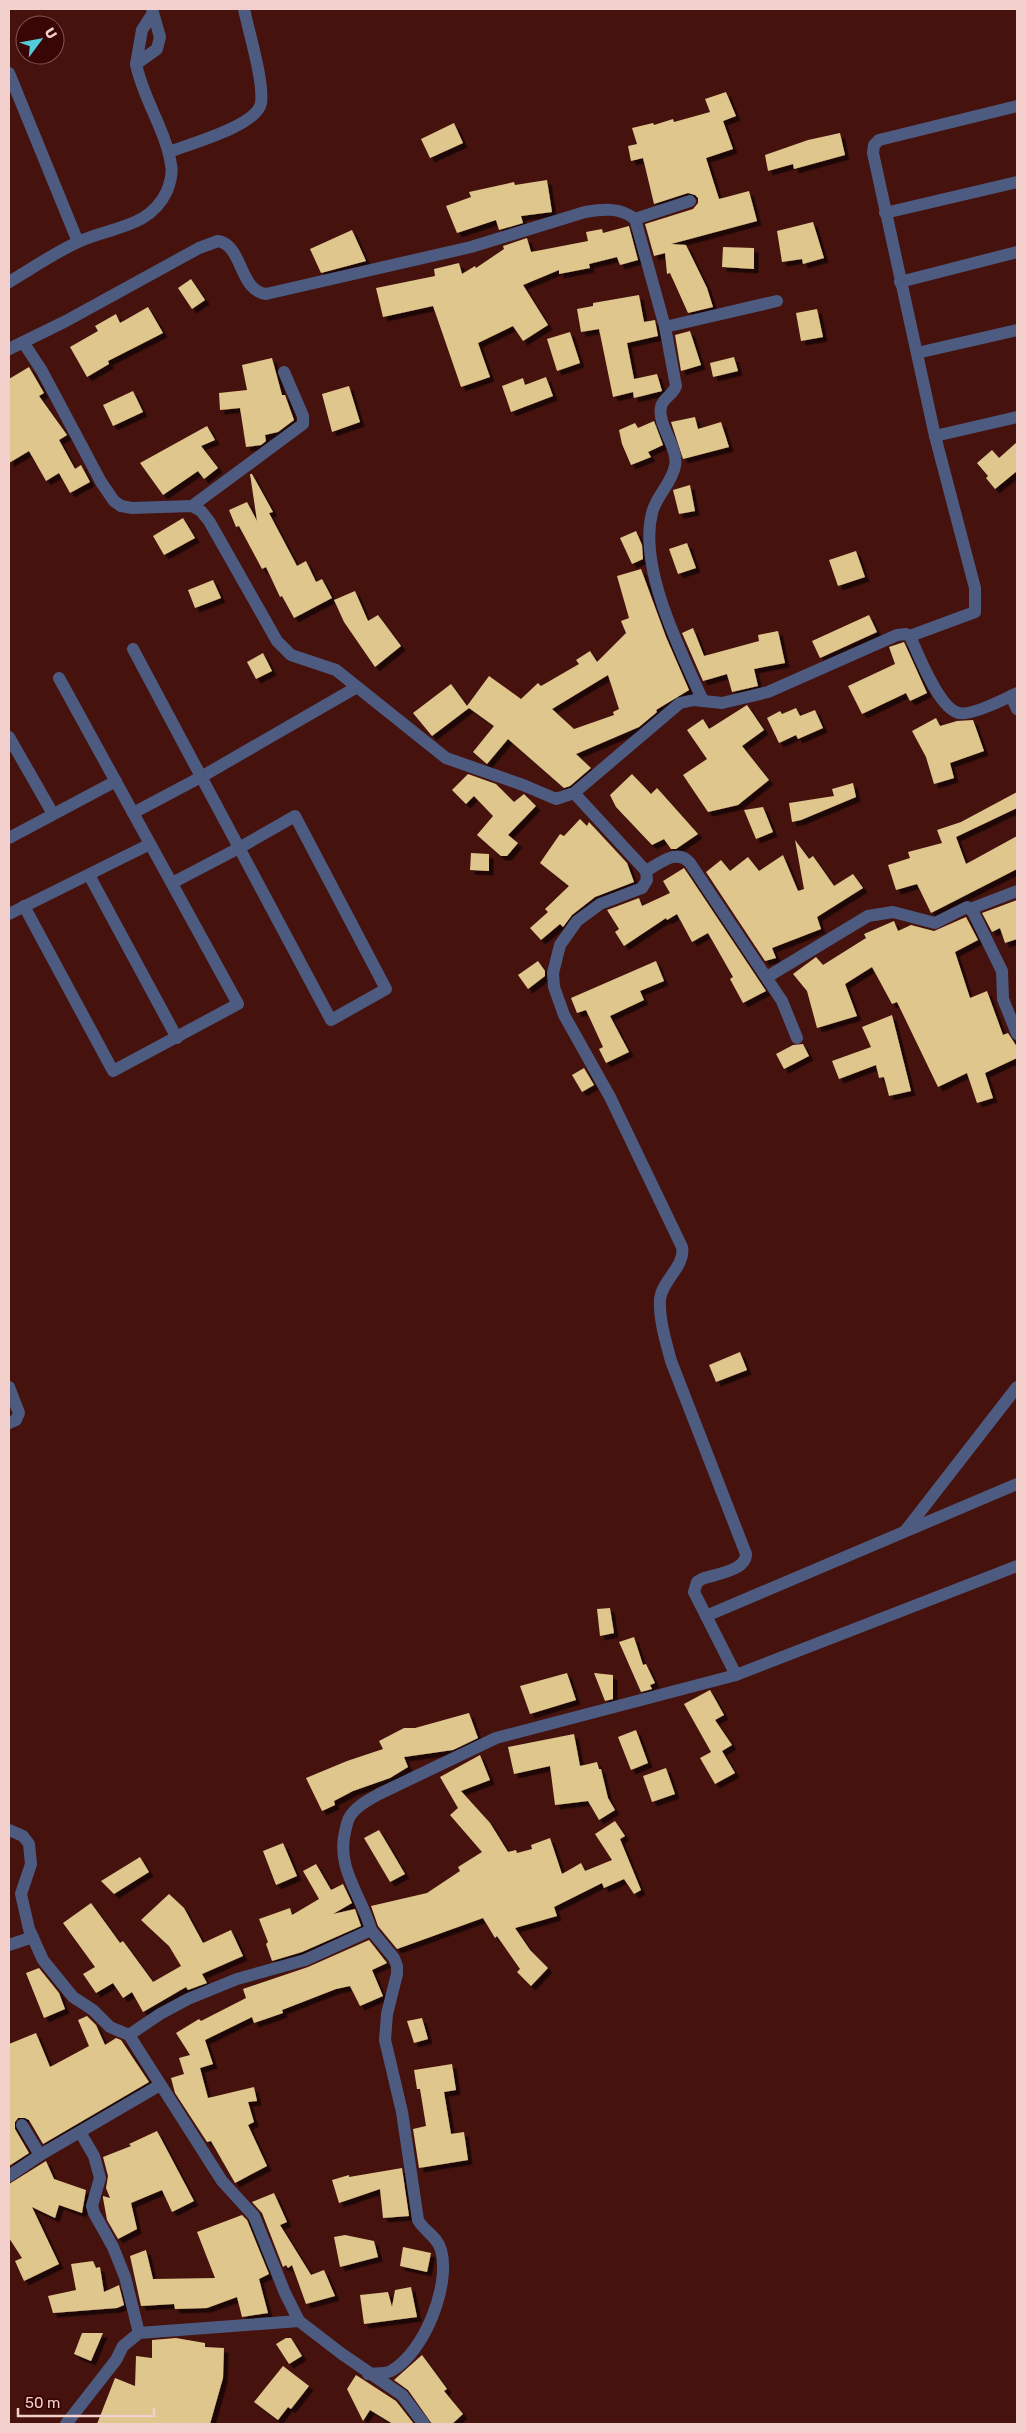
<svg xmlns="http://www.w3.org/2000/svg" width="1026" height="2433" font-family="Rubik,sans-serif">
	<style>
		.building { fill: #dec68c; fill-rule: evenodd; filter: url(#shadow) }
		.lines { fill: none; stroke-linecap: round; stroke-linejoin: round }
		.street { stroke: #4d5b81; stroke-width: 12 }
	</style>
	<defs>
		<filter id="shadow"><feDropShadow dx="4.5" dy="4.5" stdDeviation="0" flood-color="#0009"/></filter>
	</defs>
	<rect width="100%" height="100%" fill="#45120e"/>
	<g class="building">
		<polygon points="726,92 736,116 723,121 733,149 706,158 719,199 749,191 757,221 671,244 686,245 707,288 713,307 688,313 670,273 667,274 665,253 654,256 645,224 693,209 698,203 698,198 695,195 688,193 654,204 643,158 631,161 628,146 637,144 632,128 653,123 654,125 673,119 674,122 710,112 705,99"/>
		<polygon points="454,123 463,143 430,158 421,139"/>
		<polygon points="840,133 845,155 794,169 793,164 768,171 765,155 808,140"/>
		<polygon points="547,180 552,212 521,216 523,223 499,230 496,220 457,233 446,206 471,197 469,192 514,182 515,185"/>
		<polygon points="813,222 824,258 803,264 802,259 782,262 777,231"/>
		<polygon points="629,226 638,260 620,265 617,257 589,264 590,268 559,274 559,270 523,285 548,325 523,341 513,326 478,343 490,377 461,387 433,306 383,317 376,288 435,276 434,269 459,263 462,274 475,266 476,268 504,249 503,246 527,238 531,252 588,241 586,232 602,229 603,233"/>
		<polygon points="352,230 366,261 321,273 310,249"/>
		<polygon points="723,247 754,248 754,269 722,267"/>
		<polygon points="191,279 205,300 192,309 178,288"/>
		<polygon points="639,295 644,322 655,320 658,336 627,343 634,379 657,374 662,391 634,398 633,392 613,397 599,329 581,332 577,309 593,306 593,303"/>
		<polygon points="148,307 163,333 108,361 109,364 87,377 70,347 98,331 95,326 116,314 120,323"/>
		<polygon points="817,309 823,337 801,341 796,313"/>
		<polygon points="690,331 701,365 681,371 675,335"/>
		<polygon points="570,332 580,363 557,371 547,339"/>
		<polygon points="734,357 738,371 713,377 710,363"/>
		<polygon points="272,358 282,395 285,395 294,420 278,432 265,435 266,441 261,445 246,447 240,408 220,410 219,393 247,390 242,365"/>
		<polygon points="29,367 44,393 39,396 67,435 59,440 75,469 81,465 90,482 70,493 59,473 46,481 29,451 9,463 9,379"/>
		<polygon points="546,377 553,396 511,412 502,386 523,378 525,385"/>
		<polygon points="349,386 360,422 332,432 322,394"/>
		<polygon points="133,391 143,412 113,426 103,405"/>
		<polygon points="695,417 698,429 721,422 729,447 683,459 671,422"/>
		<polygon points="654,421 663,445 648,452 651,457 631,465 622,444 619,430 635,423 638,428"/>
		<polygon points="207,426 215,440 201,446 218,468 204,479 198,471 163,495 140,463"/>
		<polygon points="1017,442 1017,471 995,489 986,478 988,476 977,463 992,450 999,458"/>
		<polygon points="250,474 252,474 273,512 269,513 297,566 306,561 316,582 322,579 332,598 294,618 282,596 280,597 266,567 262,569 239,526 236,527 229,510 247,502 257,521"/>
		<polygon points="690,485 695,511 679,514 673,490"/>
		<polygon points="183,518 195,538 164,555 153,536"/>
		<polygon points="636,531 642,545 643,559 632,564 620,538"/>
		<polygon points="687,543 696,568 678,574 669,549"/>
		<polygon points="856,551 865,577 838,586 829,560"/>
		<path d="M 641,569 L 666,637 L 689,690 L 656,710 L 657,712 L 639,727 L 576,754 L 591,768 L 570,786 L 564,788 L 508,739 L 487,764 L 473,752 L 494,726 L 469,708 L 432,736 L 413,713 L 451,684 L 467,706 L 489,676 L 521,699 L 538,683 L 541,686 L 579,664 L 576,660 L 590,651 L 597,662 L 626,633 L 621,621 L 629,618 L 617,576 ZM 608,675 L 619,709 L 613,712 L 614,715 L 574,729 L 552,709 Z"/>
		<polygon points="213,580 221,598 195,608 188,590"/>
		<polygon points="355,591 368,621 378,615 401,646 375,667 344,622 334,600"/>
		<polygon points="869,615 877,632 820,658 812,641"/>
		<polygon points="693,628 704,656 759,641 758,635 778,631 785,663 754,669 758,686 732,692 727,674 703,681 682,633"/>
		<polygon points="904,642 927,693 910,701 906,693 862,714 848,686 895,664 889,647"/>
		<polygon points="263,653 272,671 256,679 247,662"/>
		<polygon points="747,705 764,730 742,746 769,780 738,805 708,812 683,775 707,759 687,730 703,719 709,729"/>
		<polygon points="796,708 800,716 815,710 823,728 798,739 796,735 779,743 767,718 780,711 782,714"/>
		<polygon points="936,718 940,726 957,721 973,720 984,751 950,763 954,778 934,784 926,757 912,731"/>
		<polygon points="468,774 496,784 514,802 524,794 536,806 508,835 518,843 507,856 501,856 477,835 493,816 474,796 466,804 452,790"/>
		<polygon points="632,774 651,794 657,788 698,834 676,849 671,849 664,839 652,845 616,807 610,795"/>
		<polygon points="853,783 856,797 801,820 792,822 789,803 834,796 832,789"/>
		<polygon points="1017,792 1017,808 956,837 966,864 1017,836 1017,869 931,913 917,884 896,890 888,865 910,858 908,852 942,843 937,830 961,822"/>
		<polygon points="763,807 773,832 756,839 744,810"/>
		<polygon points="580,819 587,826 589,822 627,863 634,882 595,897 572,915 563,927 560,924 541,940 530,928 548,912 545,909 569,886 540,863 560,834 564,836"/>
		<polygon points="795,840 809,859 813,856 834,886 853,874 863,888 817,917 821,929 772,948 776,958 765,961 706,872 721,860 730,871 748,857 759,871 783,855 798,891 804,889"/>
		<polygon points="471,853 489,854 489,871 470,870"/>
		<polygon points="684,868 766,991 743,1003 730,979 733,977 708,933 692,942 677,914 667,920 666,918 624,946 615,932 619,929 607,910 639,898 642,906 670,893 663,881"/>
		<polygon points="1017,900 1017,939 1005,943 1000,928 992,932 982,913"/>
		<polygon points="966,917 978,940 955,952 970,998 987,991 1003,1035 1008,1033 1017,1047 1017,1058 985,1073 993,1098 977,1103 967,1073 938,1087 897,1002 892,1004 872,967 845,984 857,1016 817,1028 807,991 793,974 816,957 823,965 866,938 864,934 894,921 898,931 911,925 934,931"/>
		<polygon points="538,961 545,971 545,976 528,989 518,975"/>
		<polygon points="656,961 664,981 640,991 644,1000 610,1016 629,1052 606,1063 599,1049 603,1047 586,1010 577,1013 571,998"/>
		<polygon points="892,1015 911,1091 889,1096 884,1077 879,1078 876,1065 839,1079 832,1061 871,1047 862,1027"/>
		<polygon points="803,1044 809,1056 784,1069 776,1054 793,1045"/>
		<polygon points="584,1068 594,1085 582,1092 572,1075"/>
		<polygon points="740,1352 747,1370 716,1382 709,1365"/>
		<polygon points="610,1608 614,1633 600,1636 597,1609"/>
		<polygon points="634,1637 643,1665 646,1664 655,1683 650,1685 652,1689 641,1692 619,1642"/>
		<polygon points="567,1673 576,1700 530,1714 520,1686"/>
		<polygon points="594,1673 613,1675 613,1699 605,1701"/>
		<polygon points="710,1690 724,1715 715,1720 732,1745 722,1751 735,1773 715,1784 700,1758 711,1752 684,1704"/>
		<polygon points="469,1713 478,1738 453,1750 404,1757 408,1767 390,1778 353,1791 334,1801 335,1805 322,1811 306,1778 347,1761 383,1749 379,1741 404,1728 415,1728"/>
		<polygon points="636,1730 648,1763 631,1770 618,1737"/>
		<polygon points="574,1734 580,1766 597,1762 599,1769 601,1769 608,1798 615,1810 599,1820 588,1801 555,1805 550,1766 514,1774 508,1747"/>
		<polygon points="480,1755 490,1780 461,1791 490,1823 508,1852 516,1850 517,1853 532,1849 531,1845 550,1838 562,1874 581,1863 585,1871 612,1860 595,1834 615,1821 625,1836 620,1839 641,1890 634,1894 624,1879 604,1888 602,1883 554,1907 557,1916 515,1928 530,1950 548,1968 531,1986 517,1972 520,1969 497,1936 495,1938 483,1918 397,1949 378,1926 371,1906 427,1893 460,1871 458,1867 482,1852 450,1815 458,1808 440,1777"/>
		<polygon points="666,1768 675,1794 652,1802 643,1776"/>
		<polygon points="379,1830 405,1874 390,1882 364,1838"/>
		<polygon points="283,1843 297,1876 276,1885 263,1851"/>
		<polygon points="140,1857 149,1872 114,1894 101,1881"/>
		<polygon points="316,1864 331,1890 343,1884 352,1903 333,1914 355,1909 361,1926 302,1952 272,1961 266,1944 268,1942 259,1919 290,1908 292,1915 319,1899 303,1871"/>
		<polygon points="169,1894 184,1908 203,1943 231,1930 243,1956 202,1974 207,1983 188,1990 186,1987 143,2012 132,1992 123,1998 113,1983 96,1993 83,1974 95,1967 63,1923 91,1903 120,1943 123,1941 153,1982 181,1966 169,1946 141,1920"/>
		<polygon points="369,1940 387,1963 372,1970 383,1996 360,2006 350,1986 336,1989 282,2010 283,2013 254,2023 252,2017 205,2040 213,2064 200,2068 208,2098 254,2087 257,2101 248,2102 254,2122 248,2125 267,2166 235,2183 211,2141 207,2142 175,2093 171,2078 184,2074 179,2058 190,2055 176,2033 199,2019 201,2021 246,1998 243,1989 308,1967"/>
		<polygon points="39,1968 59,1993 65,2009 44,2018 26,1973"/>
		<polygon points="87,2016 96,2025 105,2045 116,2038 121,2040 149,2082 43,2144 29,2120 25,2118 18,2118 15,2122 15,2129 29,2153 9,2166 9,2044 36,2033 50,2067 89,2046 78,2020"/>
		<polygon points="422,2018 428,2039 414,2043 407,2021"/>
		<polygon points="452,2064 456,2090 444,2092 451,2134 464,2132 468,2160 419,2168 413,2129 426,2126 420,2089 417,2089 414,2070"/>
		<polygon points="157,2131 194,2201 172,2212 162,2190 131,2203 137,2229 118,2239 107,2220 103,2198 103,2196 110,2198 106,2188 108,2176 103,2157 131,2146 129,2144"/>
		<polygon points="46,2161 54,2179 86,2190 82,2213 59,2205 55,2218 32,2207 59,2264 24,2281 15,2261 22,2258 9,2238 9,2184"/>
		<polygon points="402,2168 409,2216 383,2218 380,2189 339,2203 332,2180 349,2175 349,2177"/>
		<polygon points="274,2193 287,2222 280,2225 311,2275 324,2270 335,2296 306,2304 292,2265 288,2268 286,2265 283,2267 262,2213 252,2202"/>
		<polygon points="242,2215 247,2220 269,2274 259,2279 268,2313 242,2317 237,2297 207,2308 175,2309 174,2304 141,2306 130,2256 146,2250 153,2279 215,2278 197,2232"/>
		<polygon points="345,2235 374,2241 378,2257 340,2267 334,2237"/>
		<polygon points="403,2247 431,2253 427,2272 400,2266"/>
		<polygon points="93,2261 96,2268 100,2267 104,2292 119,2285 124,2305 117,2308 53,2313 48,2296 76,2290 71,2264"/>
		<polygon points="411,2287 417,2317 364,2324 360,2295 388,2292 392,2307 395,2290"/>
		<polygon points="82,2333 103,2333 91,2361 74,2354"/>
		<polygon points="176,2338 205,2343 205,2347 224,2348 223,2378 210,2424 97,2424 115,2378 135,2386 136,2356 152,2358 152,2340"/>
		<polygon points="286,2338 291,2338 302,2356 289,2364 276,2344"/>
		<polygon points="422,2355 447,2389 444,2391 463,2414 452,2424 432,2424 408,2390 394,2380"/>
		<polygon points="283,2366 309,2386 291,2409 288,2407 278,2420 254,2402"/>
		<polygon points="356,2375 396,2401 414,2424 393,2424 370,2410 363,2421 347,2389"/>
	</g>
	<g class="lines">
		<g class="street">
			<polyline points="136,64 142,30 153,13"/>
			<polyline points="9,73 78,242"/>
			<path d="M 169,152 C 189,144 257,126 261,103 C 264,81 249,33 244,9"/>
			<polyline points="885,213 1017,182"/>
			<polyline points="635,219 665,327 777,301"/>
			<path d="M 9,282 C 31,269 54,253 78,242 C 112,226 149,229 167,191 C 170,183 173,173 171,165 C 166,130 143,99 136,64 L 157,49 L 160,37 L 152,9"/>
			<polyline points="900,282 1017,252"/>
			<path d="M 665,327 L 676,386 C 673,395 662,399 661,407 C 657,425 679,448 675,466 C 672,483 656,496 652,513 C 638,568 681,652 703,701"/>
			<polyline points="23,342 42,371 101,482 114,501 121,506 132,508 192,506 201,511 209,521 277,641 291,655 336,670 446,758 523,785 556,799 574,793 680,703 694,700 722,703 768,692 897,635 906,634 910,636 975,612 975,588 935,436 873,153 874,145 879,140 1017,106"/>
			<path d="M 9,349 L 66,321 L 199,248 L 218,241 C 243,245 239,291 266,294 L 471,247 L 585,212 C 603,209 620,207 635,219 L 690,201"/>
			<polyline points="917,353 1017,330"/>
			<polyline points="935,436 1017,417"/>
			<polyline points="192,506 303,424 303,416 284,372"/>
			<path d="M 910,636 C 918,654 939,709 959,713 C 971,716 1005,699 1017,693"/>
			<path d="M 133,649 C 199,773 265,896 331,1020 L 386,989 L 295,816 L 239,848 L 172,883"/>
			<polyline points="1011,696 1017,709"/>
			<polyline points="9,737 53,814"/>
			<path d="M 574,793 L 646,871 L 647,880 L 642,888 L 600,904 L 577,921 L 560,945 L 553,973 L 554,987 L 564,1015 L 610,1097 L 682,1247 C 686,1266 661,1281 660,1300 C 659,1320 666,1342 671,1361 L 746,1554 C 746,1571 715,1574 702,1579 L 697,1582 L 694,1592 L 736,1675"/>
			<polyline points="133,813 201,777 357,687"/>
			<polyline points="9,838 116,781"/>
			<path d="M 646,871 C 660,863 677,848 690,863 L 782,1001 L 797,1038"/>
			<polyline points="89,875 177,1038"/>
			<polyline points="24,906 113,1071 238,1004 59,678"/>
			<polyline points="970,909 1017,891"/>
			<polyline points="9,914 150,844"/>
			<polyline points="767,977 868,916 893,912 935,923 967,907 973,912 1002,971 1003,999 1017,1034"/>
			<polyline points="9,1387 19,1413 16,1420 9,1423"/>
			<polyline points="906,1530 1017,1387"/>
			<polyline points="706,1616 1017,1484"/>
			<polyline points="9,1830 23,1836 29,1844 31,1864 21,1894 29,1929 43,1960 73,1997 93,2010 110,2027 129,2035 222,2181 254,2216 285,2293 299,2321 342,2354 402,2395 424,2424"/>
			<polyline points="9,1945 33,1937"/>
			<path d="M 129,2035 L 160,2014 L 188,1999 L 237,1979 L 305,1960 L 371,1930 C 362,1896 336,1869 345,1832 C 346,1828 347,1822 349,1818 C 355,1807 368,1800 379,1794 L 496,1738 L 736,1675 L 1017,1566"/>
			<polyline points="22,2125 40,2155"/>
			<polyline points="80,2132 94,2156 100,2178 92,2206 94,2213 113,2247 125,2277 139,2333"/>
			<polyline points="9,2176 40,2155 160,2085"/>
			<path d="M 368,2374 C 375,2373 385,2374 391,2371 C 424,2353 451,2285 441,2250 C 438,2237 424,2231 418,2220 L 402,2112 L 385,2040 L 387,2014 L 397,1974 L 397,1966 L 394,1958 L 371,1930"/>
			<polyline points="66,2424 116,2360 123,2346 139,2333 299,2321"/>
		</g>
	</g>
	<rect width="1026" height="2433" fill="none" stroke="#f3d0cb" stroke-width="20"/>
	<g transform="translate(40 40) rotate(58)"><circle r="24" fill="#390605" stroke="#835754"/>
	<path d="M0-4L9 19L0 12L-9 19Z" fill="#53cbdb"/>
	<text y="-8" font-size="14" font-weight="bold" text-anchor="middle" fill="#f3d0cb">U</text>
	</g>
	<path d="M18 2408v8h136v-8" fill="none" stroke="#f3d0cb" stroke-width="2.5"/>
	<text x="25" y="2408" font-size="15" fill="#f3d0cb" stroke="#390605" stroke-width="4" paint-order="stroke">50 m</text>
</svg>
